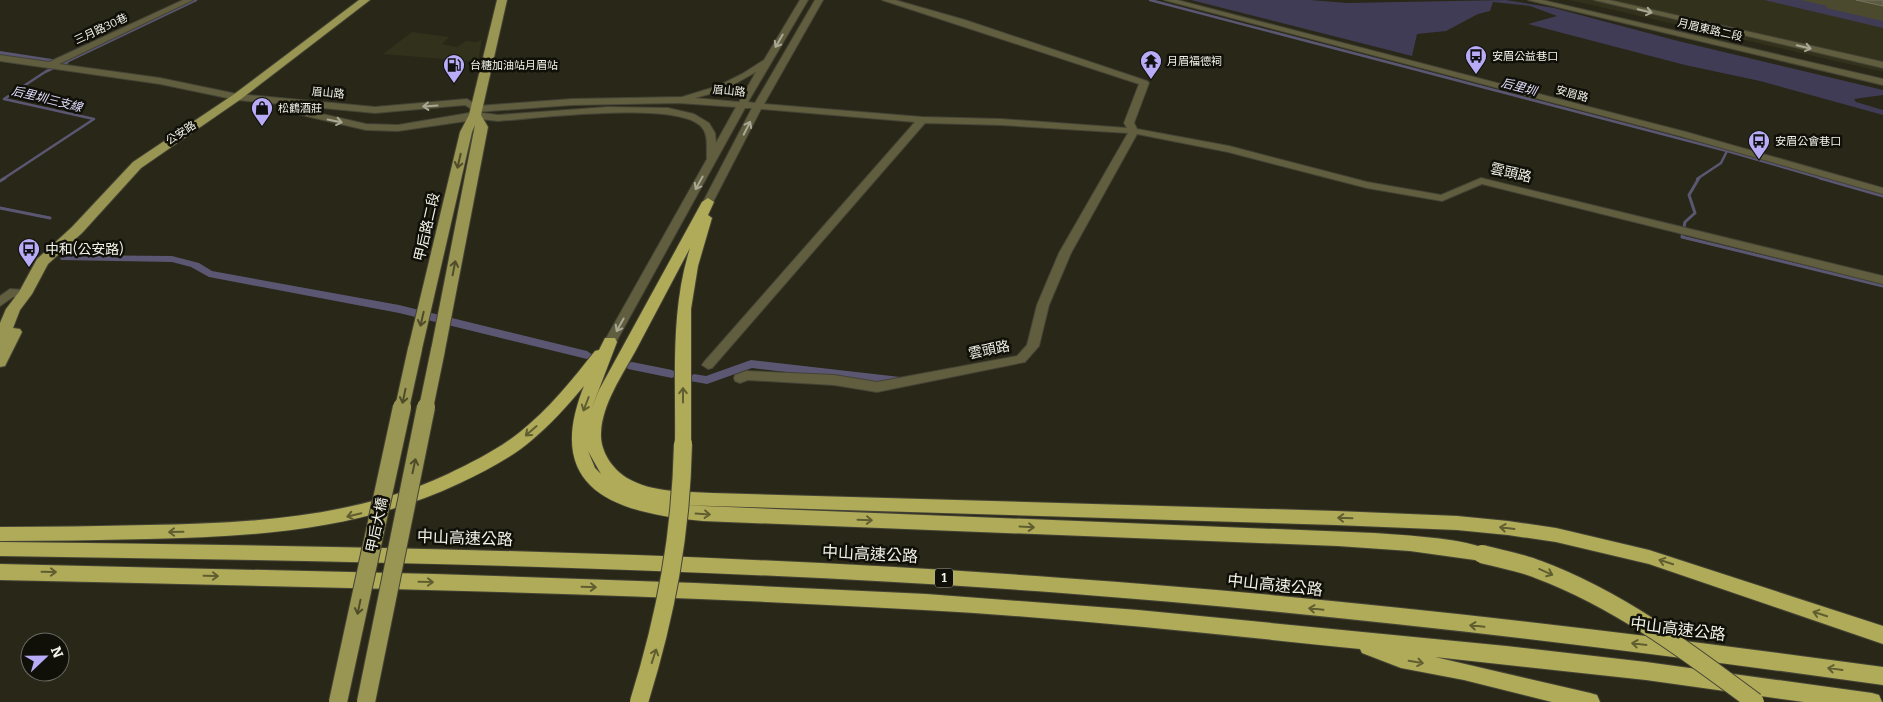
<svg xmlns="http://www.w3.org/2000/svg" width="1883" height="702" font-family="Bitter,'Noto Sans TC',serif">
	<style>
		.built { fill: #32311b }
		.green { fill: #403c55 }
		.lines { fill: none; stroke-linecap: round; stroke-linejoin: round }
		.stream-far1 { stroke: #5b5772; stroke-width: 2.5 }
		.stream { stroke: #5b5772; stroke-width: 3 }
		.canal { fill: #5b5772; fill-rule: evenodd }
		.minor-casing { stroke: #444335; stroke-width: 2 }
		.major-casing { stroke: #444335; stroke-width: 2 }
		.highway-casing { stroke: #444335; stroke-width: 2 }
		.minor { fill: #605e3f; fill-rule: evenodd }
		.major { fill: #999552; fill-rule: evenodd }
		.highway { fill: #b0ab59; fill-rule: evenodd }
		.major-bridge-far1-casing { stroke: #444335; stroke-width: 16; stroke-linecap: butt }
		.major-bridge-casing { stroke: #444335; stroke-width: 20; stroke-linecap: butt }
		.highway-bridge-casing { stroke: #444335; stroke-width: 20; stroke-linecap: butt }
		.major-bridge-far1 { stroke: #999552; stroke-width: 14 }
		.major-bridge { stroke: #999552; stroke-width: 18 }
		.highway-bridge { stroke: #b0ab59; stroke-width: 18 }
		.wall { fill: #4b4a2e }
		.building { fill: #5d5c42; stroke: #74735c }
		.oneway { stroke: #a9a894 }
		.oneway2 { stroke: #4e4c2a }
		.oneway3 { stroke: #605e31 }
		.labels { text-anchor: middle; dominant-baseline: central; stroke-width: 5; stroke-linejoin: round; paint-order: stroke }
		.far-street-label { font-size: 11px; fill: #f2f2e8; stroke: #101009 }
		.far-poi-label { font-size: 11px; fill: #f2f2e8; stroke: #101009; text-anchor: start }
		.far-water-label { font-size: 12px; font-style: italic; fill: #e2deff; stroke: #101009 }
		.shield { fill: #101009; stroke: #aeaea5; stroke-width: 1 }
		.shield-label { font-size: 12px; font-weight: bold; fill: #f2f2e8 }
		.street-label { font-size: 14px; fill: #f2f2e8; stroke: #101009 }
		.poi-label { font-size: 14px; fill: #f2f2e8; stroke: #101009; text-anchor: start }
		.near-street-label { font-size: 16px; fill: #f2f2e8; stroke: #101009 }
	</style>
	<rect width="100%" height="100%" fill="#282718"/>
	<g class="built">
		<polygon points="1568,0 1883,0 1883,72 1574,1"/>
		<polygon points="412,32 449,37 442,44 457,47 466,41 477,42 482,39 478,62 383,54"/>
	</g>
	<g class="green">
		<polygon points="1191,0 1310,0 1347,3 1506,0 1554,8 1678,41 1883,90 1883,95 1854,99 1856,102 1883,110 1883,115 1760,81 1685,65 1528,24 1557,16 1530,6 1493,2 1490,11 1478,14 1446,31 1417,34 1412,56"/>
		<polygon points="1764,0 1883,0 1883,28"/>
	</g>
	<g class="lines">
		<g class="stream-far1">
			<polyline points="1150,0 1727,151 1824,179"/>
			<polyline points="3,179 94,119 4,99 45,72 196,0"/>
			<polyline points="1697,179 1721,163 1727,151"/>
		</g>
		<g class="stream">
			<polyline points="1699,178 1689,195 1695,213 1685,222 1682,237 1883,286"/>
			<polyline points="1820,178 1883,196"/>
			<polyline points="0,181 5,178"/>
			<polyline points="0,208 50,218"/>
		</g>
		<g class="canal">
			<polygon points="0,51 65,61 69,63 65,65 0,55"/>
			<polygon points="65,255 172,256 199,263 212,271 399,305 587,351 593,355 587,359 399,313 209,277 191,267 172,262 61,260 60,258"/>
			<polygon points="751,360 900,377 906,381 900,385 752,368 707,384 690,381 688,378 694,374 706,376"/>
			<polygon points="632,362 672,370 678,374 672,378 628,369 626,366 628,363"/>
		</g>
		<g class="minor-casing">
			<g id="minor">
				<path d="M 183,0 L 193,0 L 59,64 L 160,78 L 237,94 L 375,107 L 467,99 L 478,106 L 572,99 L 682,97 L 718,86 L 742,74 L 764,60 L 800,0 L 808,0 L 748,102 L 755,103 L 815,0 L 823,0 L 764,104 L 922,117 L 1001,119 L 1127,128 L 1124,123 L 1139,84 L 882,0 L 895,0 L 965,20 L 1147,81 L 1149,83 L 1134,123 L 1137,129 L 1229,146 L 1367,182 L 1441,195 L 1481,178 L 1883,276 L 1883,284 L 1482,184 L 1442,201 L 1367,188 L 1228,152 L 1137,134 L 1071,253 L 1049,305 L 1039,346 L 1025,362 L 877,392 L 834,385 L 748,380 L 740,383 L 735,381 L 734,378 L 735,375 L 746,371 L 834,375 L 877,382 L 1017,356 L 1027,345 L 1037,305 L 1059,253 L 1128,133 L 1001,125 L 925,123 L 712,368 L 708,369 L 702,365 L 704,362 L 915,122 L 761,109 L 713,202 L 712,204 L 704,204 L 703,202 L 752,108 L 745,108 L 616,342 L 610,346 L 604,342 L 707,159 C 706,150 709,137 703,129 C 685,99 533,119 498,121 L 480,119 L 398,131 L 366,130 L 280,110 L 278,108 L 283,105 L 366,124 L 398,125 L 475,112 L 498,115 L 608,107 L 668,108 L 694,114 L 709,123 L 715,133 L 716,143 L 736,107 L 679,103 L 572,105 L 476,112 L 465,105 L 375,113 L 237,100 L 160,84 L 0,61 L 0,55 L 49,62 ZM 756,72 L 739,102 L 695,98 L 724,90 Z"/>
				<polygon points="1164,0 1177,0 1686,132 1883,188 1883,194 1680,136"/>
				<polygon points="1528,0 1542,0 1883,79 1883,85"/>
				<polygon points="1594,0 1609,0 1883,62 1883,68"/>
				<polygon points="10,289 25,290 31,294 25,298 13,297 0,306 0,296"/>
			</g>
		</g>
		<g class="major-casing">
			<g id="major">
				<polygon points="359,0 370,0 241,99 141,168 82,233 48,264 32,294 20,310 13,328 20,329 22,332 5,366 0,367 0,323 6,309 19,292 37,259 72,227 133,162 233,95"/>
				<polygon points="497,0 507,0 481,115 488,127 445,350 443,354 433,354 431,350 475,125 472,132 422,349 420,353 410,353 408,349 460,132 469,115"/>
			</g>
		</g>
		<g class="highway-casing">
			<g id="highway">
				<path d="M 708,198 L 714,202 L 708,215 L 712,218 L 698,266 L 691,309 L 691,444 L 689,448 L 683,450 L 677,448 L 675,444 C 676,379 670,311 690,248 C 672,282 654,316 636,350 C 623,374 602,404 601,433 C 600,451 612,469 627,478 C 652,493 684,491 712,493 L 1336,511 L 1457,516 L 1508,521 L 1556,528 L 1649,550 L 1883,626 L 1883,644 L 1649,564 L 1556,542 L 1508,535 L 1457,530 L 1336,525 L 678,505 L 1374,533 C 1411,536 1453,537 1488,549 L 1491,554 L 1488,559 L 1482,561 L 1410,551 L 1338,546 L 703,521 C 616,513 542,490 584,386 C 568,405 551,424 532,440 C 511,458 485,471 460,483 C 361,530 255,537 147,539 C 98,540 49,541 0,541 L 0,527 C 49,527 99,526 148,525 C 251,523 353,518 448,474 C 473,462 499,449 520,432 C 549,409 572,380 595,351 L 599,350 L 605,338 L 615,338 L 617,342 L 591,410 L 599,390 L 702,202 ZM 588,451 L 601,474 L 595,468 Z"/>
				<path d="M 0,542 C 354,546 709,552 1062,578 C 1337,597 1610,630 1883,667 L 1883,685 C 1611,647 1337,614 1062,593 C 709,567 354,561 0,556 Z"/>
				<path d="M 0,564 L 434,574 L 695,583 L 926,594 L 1138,610 L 1506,646 L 1646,662 L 1872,693 L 1879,695 L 1882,702 L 1804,702 L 1646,680 L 1435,657 L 1590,693 L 1597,695 L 1600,702 L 1552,702 L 1464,680 L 1401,668 L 1362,653 L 1360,649 C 1215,634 1070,618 924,610 C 616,592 308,587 0,580 Z"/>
			</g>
		</g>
		<use href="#minor" class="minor"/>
		<use href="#major" class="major"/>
		<use href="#highway" class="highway"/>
		<g class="major-bridge-far1-casing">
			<g id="major-bridge-far1">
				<polyline points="402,408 415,349"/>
				<polyline points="426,408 438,350"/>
			</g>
		</g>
		<g class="major-bridge-casing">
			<g id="major-bridge">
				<polyline points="338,702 402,407"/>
				<polyline points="366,702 426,407"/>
			</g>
		</g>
		<g class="highway-bridge-casing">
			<g id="highway-bridge">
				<path d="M 1482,554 C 1500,559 1520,562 1537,569 C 1618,599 1687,651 1755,702"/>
				<path d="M 639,702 C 666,615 681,535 683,444"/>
			</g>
		</g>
		<use href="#major-bridge-far1" class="major-bridge-far1"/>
		<use href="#major-bridge" class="major-bridge"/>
		<use href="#highway-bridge" class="highway-bridge"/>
	</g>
	<polygon class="wall" points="1801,0 1883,0 1883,21 1826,8 1827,6"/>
	<polygon class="building" points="1856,0 1883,0 1883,6"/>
	<defs><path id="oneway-shaft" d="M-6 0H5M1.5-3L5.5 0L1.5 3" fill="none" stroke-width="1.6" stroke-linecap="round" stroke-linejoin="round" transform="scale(1.25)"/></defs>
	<g class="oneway">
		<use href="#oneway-shaft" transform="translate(1645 11) rotate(13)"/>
		<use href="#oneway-shaft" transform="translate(779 41) rotate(120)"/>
		<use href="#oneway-shaft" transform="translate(1804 47) rotate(13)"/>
		<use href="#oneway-shaft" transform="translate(430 106) rotate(176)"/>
		<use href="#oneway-shaft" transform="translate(335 121) rotate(12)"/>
		<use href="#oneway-shaft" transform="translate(747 128) rotate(-63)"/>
		<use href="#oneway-shaft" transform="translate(699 183) rotate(119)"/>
		<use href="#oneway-shaft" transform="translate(620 325) rotate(119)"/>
	</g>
	<g class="oneway2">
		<use href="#oneway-shaft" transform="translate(459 161) rotate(103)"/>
		<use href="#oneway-shaft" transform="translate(454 268) rotate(-79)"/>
		<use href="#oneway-shaft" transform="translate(422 319) rotate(103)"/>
		<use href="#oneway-shaft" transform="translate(404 396) rotate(102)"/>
		<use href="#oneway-shaft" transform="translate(414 466) rotate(-78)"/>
		<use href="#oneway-shaft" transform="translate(359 607) rotate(102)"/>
	</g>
	<g class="oneway3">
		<use href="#oneway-shaft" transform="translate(683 395) rotate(-90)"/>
		<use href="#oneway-shaft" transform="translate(586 404) rotate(111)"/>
		<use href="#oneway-shaft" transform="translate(531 431) rotate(139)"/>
		<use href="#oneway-shaft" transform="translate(703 514) rotate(4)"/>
		<use href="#oneway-shaft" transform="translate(354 515) rotate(167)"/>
		<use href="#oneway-shaft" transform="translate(1345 518) rotate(-178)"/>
		<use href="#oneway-shaft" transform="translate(865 520) rotate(2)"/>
		<use href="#oneway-shaft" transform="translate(1027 527) rotate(3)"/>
		<use href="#oneway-shaft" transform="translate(1507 528) rotate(-173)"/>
		<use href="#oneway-shaft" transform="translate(176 532) rotate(179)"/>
		<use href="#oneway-shaft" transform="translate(1666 562) rotate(-162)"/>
		<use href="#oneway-shaft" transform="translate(49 572) rotate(1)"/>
		<use href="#oneway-shaft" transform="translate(1546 572) rotate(24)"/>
		<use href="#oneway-shaft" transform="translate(211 576) rotate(1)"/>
		<use href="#oneway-shaft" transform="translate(426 582) rotate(1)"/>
		<use href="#oneway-shaft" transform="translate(589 587) rotate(2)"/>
		<use href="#oneway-shaft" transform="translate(1316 609) rotate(-174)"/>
		<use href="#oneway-shaft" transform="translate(1820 614) rotate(-162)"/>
		<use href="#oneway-shaft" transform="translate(1477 626) rotate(-174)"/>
		<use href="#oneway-shaft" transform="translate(1639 644) rotate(-173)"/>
		<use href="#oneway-shaft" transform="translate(654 656) rotate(-72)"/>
		<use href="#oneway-shaft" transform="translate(1416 662) rotate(10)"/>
		<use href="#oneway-shaft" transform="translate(1835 669) rotate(-172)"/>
	</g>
	<defs>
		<g id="bus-pin" transform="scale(1.125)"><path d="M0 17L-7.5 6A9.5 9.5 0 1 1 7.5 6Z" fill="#b8abf7" stroke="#101009"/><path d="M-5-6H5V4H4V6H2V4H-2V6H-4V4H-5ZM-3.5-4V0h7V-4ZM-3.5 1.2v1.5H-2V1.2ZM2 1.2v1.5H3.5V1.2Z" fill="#111"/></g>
		<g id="temple-pin" transform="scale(1.125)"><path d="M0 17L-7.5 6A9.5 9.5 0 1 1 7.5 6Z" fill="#b8abf7" stroke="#101009"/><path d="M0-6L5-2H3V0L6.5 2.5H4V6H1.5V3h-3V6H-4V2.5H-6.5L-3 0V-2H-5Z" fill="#111"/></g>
		<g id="fuel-pin" transform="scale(1.125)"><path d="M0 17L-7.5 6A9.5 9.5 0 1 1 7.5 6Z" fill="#b8abf7" stroke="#101009"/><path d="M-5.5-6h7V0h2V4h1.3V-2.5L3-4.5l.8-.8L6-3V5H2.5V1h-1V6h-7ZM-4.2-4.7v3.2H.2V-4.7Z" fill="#111"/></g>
		<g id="shop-pin" transform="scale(1.125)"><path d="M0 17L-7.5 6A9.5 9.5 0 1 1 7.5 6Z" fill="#b8abf7" stroke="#101009"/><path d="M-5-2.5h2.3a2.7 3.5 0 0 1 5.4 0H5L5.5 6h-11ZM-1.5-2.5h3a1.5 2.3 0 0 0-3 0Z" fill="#111"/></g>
	</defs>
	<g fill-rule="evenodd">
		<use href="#bus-pin" x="1476" y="56"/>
		<use href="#temple-pin" x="1151" y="61"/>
		<use href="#fuel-pin" x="454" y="65"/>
		<use href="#shop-pin" x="262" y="108"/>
		<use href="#bus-pin" x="1759" y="141"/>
		<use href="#bus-pin" x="29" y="249"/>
	</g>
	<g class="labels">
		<g class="far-street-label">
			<text transform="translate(101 29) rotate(-25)">三月路30巷</text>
			<text transform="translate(1710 30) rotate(13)">月眉東路二段</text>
			<text transform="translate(729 91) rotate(5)">眉山路</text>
			<text transform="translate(328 93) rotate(5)">眉山路</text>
			<text transform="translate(1572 94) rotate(15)">安眉路</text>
			<text transform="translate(181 133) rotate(-33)">公安路</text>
		</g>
		<g class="far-poi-label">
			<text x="1492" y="56">安眉公益巷口</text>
			<text x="1167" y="61">月眉福德祠</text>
			<text x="470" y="65">台糖加油站月眉站</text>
			<text x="278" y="108">松鶴酒莊</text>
			<text x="1775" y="141">安眉公會巷口</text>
		</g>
		<g class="far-water-label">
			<text transform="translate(1519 87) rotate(15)">后里圳</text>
			<text transform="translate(47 99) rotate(14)">后里圳三支線</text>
		</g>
		<rect class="shield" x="935" y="568.5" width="18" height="19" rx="4"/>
		<g class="shield-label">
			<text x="944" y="578">1</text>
		</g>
		<g class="street-label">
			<text transform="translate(1511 173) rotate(13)">雲頭路</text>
			<text transform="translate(427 227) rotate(-77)">甲后路二段</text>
			<text transform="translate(989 350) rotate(-12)">雲頭路</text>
			<text transform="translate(377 525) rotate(-78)">甲后大橋</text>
		</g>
		<g class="poi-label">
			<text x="45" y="249">中和(公安路)</text>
		</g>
		<g class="near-street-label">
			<text transform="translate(465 538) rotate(2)">中山高速公路</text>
			<text transform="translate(870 554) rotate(3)">中山高速公路</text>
			<text transform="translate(1275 585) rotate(6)">中山高速公路</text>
			<text transform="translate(1678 629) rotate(7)">中山高速公路</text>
		</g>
	</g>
	<g transform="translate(45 657) rotate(68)"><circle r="24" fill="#101009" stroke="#6a6a62"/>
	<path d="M0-4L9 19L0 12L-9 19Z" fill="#b8abf7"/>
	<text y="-8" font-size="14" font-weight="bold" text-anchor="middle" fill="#f2f2e8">N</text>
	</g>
</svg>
